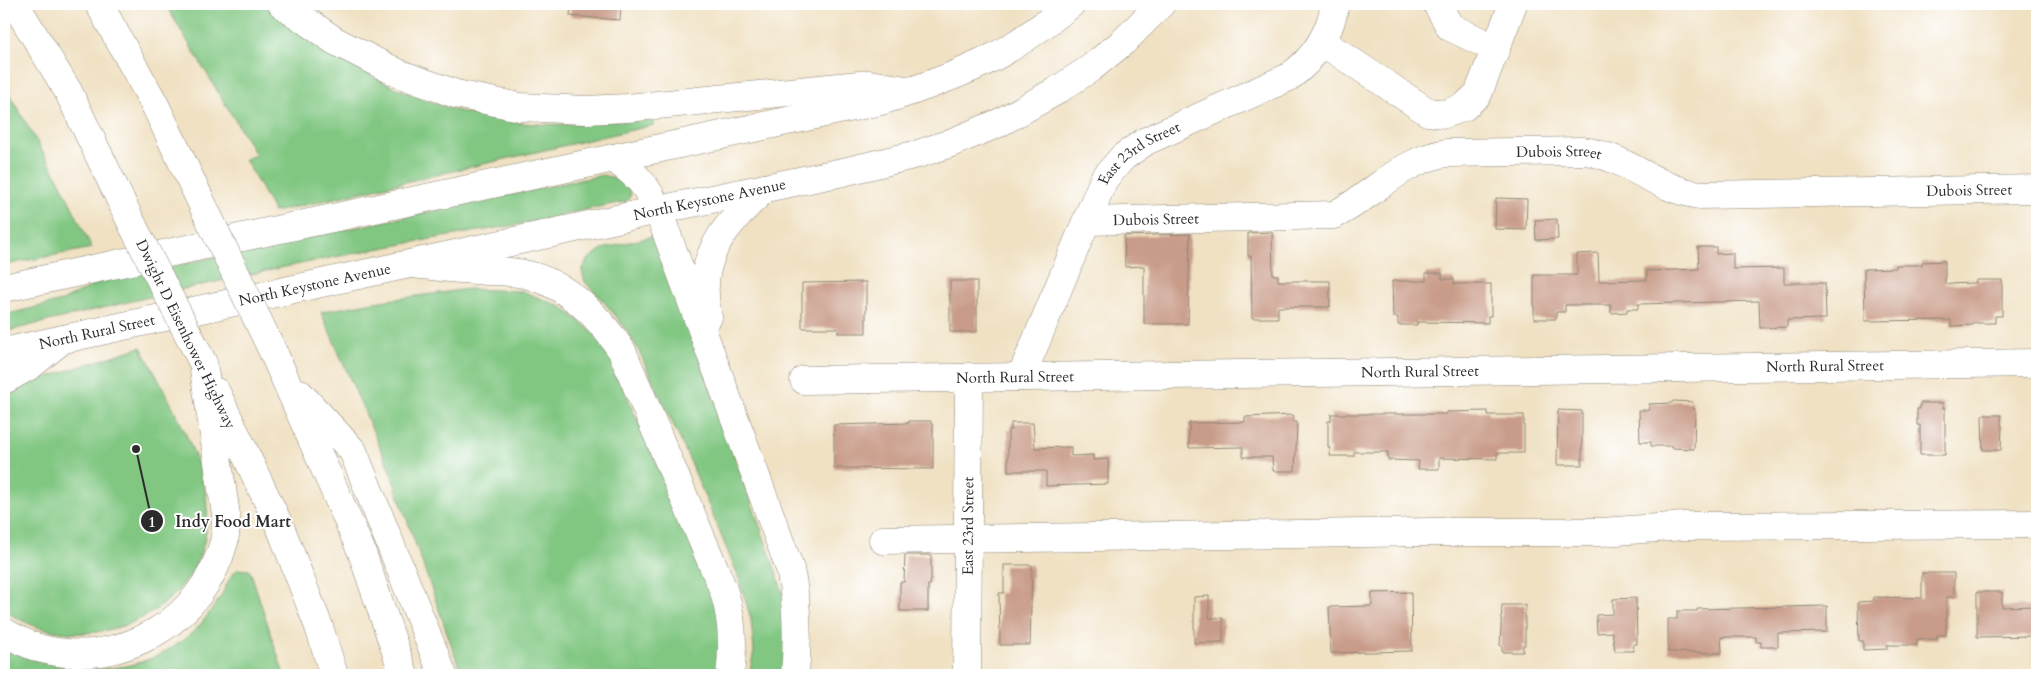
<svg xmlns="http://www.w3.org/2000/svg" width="2041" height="679" font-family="Cardo,serif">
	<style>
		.green { fill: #81c782; stroke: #567956 }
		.building { fill: #c99c89 }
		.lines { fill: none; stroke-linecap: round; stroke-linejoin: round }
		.minor-casing { stroke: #8e8677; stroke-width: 29 }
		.major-casing { stroke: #8e8677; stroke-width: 29 }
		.highway-casing { stroke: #8e8677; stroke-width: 29 }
		.minor { stroke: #fff; stroke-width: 28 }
		.major { stroke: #fff; stroke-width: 28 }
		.highway { stroke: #fff; stroke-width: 28 }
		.highway-bridge-casing { stroke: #8e8677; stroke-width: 29; stroke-linecap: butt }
		.highway-bridge { stroke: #fff; stroke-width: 28 }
		.labels { text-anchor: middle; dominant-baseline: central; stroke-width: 4; stroke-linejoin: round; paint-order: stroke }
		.street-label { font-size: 15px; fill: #2b2b2b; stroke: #fff }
		.leader { fill: none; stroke: #2b2b2b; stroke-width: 2 }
		.callout-dot { fill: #2b2b2b; stroke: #fff; stroke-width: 2 }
		.mark-label { font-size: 15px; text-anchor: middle; font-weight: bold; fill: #fff }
		.callout-label { font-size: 16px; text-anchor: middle; font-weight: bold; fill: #2b2b2b; stroke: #fff; stroke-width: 4; stroke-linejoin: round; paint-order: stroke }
	</style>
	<rect width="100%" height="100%" fill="#fff"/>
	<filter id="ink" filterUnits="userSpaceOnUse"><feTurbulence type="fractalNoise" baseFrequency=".02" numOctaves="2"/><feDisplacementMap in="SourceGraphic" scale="10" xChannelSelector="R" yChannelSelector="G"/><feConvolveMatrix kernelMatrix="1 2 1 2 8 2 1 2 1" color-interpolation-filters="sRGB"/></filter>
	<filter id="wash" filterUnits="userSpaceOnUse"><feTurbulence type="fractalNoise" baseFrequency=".0096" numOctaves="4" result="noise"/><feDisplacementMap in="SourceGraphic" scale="20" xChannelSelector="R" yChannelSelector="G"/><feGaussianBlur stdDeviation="1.12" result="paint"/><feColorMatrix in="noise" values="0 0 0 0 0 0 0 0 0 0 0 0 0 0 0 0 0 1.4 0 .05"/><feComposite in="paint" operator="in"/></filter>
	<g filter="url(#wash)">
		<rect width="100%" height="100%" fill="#f0e1c3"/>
		<g class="green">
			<path d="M 165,4 L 265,4 C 319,57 429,111 504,121 C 554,128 602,123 652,116 L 654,125 L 274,212 L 245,159 L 256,155 Z"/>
			<polygon points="4,85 58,178 92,248 4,265"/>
			<path d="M 603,175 L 626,182 L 631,195 L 626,202 C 585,208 545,221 504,227 C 336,253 169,291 4,332 L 4,315 L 62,301 L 102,281 Z"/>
			<polygon points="650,237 656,238 776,571 786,603 787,675 749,675 754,651 751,619 738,576 691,463 637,347 622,324 605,303 585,282 582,271 587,260 602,249"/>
			<polygon points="468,289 522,291 562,307 596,335 612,362 709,584 721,621 720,675 462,675 388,466 321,312 374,302"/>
			<path d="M 141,347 C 163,389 200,451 206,497 C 222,607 89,670 4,610 L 4,398 L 26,384 Z"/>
			<path d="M 238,569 L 249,570 L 252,576 L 284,675 L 4,675 L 4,645 C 19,651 34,659 50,663 C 103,678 160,666 199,626 C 206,618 213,608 220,598 C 225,589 229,576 238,569 Z"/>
		</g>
		<g id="blocks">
			<g class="building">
				<polygon points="571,4 621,4 620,20 570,16"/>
				<polygon points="1496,198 1527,199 1526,230 1495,229"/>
				<polygon points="1557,219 1558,239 1536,240 1535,220"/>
				<polygon points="1272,232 1273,275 1278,275 1278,281 1330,281 1330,307 1278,307 1278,318 1252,318 1251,256 1248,256 1248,233"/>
				<polygon points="1190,234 1188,324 1144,324 1144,266 1125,267 1124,236"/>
				<polygon points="1698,247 1716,247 1716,254 1733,253 1733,269 1784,268 1784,283 1825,283 1826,319 1787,320 1787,327 1760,328 1759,301 1638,304 1638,309 1627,309 1627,312 1611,313 1611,305 1565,305 1565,312 1556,312 1556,319 1534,319 1534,275 1577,275 1577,254 1598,253 1599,281 1647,280 1647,271 1699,269"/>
				<polygon points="1945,261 1945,284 1976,283 1976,280 2002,280 2002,316 1995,316 1995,323 1973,323 1973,325 1951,326 1951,320 1865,321 1864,269 1896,268 1896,265 1922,265 1922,262"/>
				<polygon points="1426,273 1442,273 1442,279 1454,279 1454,284 1491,284 1491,316 1488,316 1488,323 1417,322 1417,325 1398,325 1398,317 1393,317 1392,281 1426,281"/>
				<rect x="950" y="281" width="27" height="51"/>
				<polygon points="866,282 866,333 838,333 838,328 802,328 802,283"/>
				<polygon points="1673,401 1693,402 1692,409 1695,409 1694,449 1672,448 1672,446 1651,446 1651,442 1640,442 1639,410 1649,410 1649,404 1672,403"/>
				<polygon points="1920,403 1943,403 1943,408 1945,408 1945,455 1920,455 1920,425 1917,425 1917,409 1920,409"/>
				<polygon points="1558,410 1582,411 1582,465 1557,465"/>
				<polygon points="1488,411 1488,415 1524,415 1524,453 1497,453 1497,459 1439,458 1439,469 1418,469 1419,461 1388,460 1388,452 1354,452 1354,456 1330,456 1330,448 1328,448 1328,421 1331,421 1331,414 1446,414 1446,412"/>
				<polygon points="1293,415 1293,422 1297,422 1295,471 1273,471 1272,457 1243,457 1243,447 1189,448 1189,423 1245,422 1245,417"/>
				<polygon points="1982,415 2001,415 2001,425 2002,425 2001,450 1983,450"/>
				<polygon points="909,421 931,421 931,424 933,425 933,469 834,468 834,425 909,423"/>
				<polygon points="1011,423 1033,423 1035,448 1071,447 1071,456 1093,455 1093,460 1108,459 1108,484 1046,486 1046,471 1008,471 1008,430 1011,430"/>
				<polygon points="905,555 931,555 931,579 930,585 928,585 928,611 900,611 900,582 904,582"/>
				<polygon points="1004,565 1032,565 1030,645 1000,645 999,593 1004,593"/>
				<polygon points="1922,573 1954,573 1954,597 1946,597 1946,635 1937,635 1937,639 1917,639 1917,645 1887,645 1887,649 1863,650 1863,641 1859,641 1858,602 1873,601 1873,597 1922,598"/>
				<polygon points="1411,592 1412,651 1331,653 1329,607 1372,606 1372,593"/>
				<polygon points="1977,592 2002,592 2002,607 2037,606 2037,636 1977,637"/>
				<polygon points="1209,596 1209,618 1223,618 1223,642 1194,643 1194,597"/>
				<polygon points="1636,598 1637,644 1633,644 1634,651 1615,651 1612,632 1597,633 1596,615 1613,614 1613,599"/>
				<polygon points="1502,605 1525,605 1525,645 1523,645 1523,652 1502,652 1502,646 1500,646"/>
				<polygon points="1827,606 1827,632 1778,633 1778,647 1761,647 1761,642 1756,642 1756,637 1721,637 1722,653 1668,652 1668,619 1677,619 1677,611 1697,611 1697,609"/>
			</g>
		</g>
	</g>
	<g filter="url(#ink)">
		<use href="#blocks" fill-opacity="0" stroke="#8e8677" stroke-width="1"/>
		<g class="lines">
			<g class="minor-casing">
				<g id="minor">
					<polyline points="1437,4 1450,27 1496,49"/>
					<polyline points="1322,42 1428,112 1445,114 1464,107 1478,94 1513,4"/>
					<path id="s1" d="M 1087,221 L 1334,215 C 1375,195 1400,160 1447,153 L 1584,151 C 1628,157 1655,189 1700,195 L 2037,189"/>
					<path id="s2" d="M 1021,377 L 1104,179 L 1123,157 L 1146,141 L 1289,77 C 1314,59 1330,34 1335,4"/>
					<path id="s3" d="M 804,380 L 2037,363"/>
					<polyline points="883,540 1433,532 1602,532 1684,526 2037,524"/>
					<path id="s4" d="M 967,675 L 969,377"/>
				</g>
			</g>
			<g class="major-casing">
				<g id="major">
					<path d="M 4,288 L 881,101 C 919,89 957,76 992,58 C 1021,43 1046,24 1071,4"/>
					<path id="s5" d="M 4,352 L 658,210 L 843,172 L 918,154 L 948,144 L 999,123 L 1056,91 L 1091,68 L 1123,42 L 1161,4"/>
				</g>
			</g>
			<g class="highway-casing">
				<g id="highway">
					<polyline points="15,4 68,91 134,228"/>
					<polyline points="99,4 155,105 206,212"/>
					<polyline points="282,4 335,41 400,74 456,94 520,107 586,110 627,108 869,84 912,91"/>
					<path d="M 613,158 C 636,174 646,184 658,210 L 790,569 C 798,605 798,639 795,675"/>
					<path d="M 413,264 C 434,266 454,269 475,270 C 494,272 514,270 532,276 C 570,287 601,319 622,351 L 723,589 C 733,618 734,645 730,675"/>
					<path d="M 708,317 C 694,257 725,226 765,188"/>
					<polyline points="274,354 361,550 404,675"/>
					<polyline points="4,380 31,365 63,339"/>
					<polyline points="216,392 281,529 319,627 334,675"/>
					<polyline points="299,393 353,451 443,675"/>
					<path d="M 4,632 C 16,639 28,645 42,649 C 121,669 203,621 224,542 C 226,533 226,524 226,515 L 203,363"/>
				</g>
			</g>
			<use href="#minor" class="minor"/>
			<use href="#major" class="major"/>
			<use href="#highway" class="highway"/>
			<g class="highway-bridge-casing">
				<g id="highway-bridge">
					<polyline points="206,212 274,354"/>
					<polyline points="134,228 203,363"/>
				</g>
			</g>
			<use href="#highway-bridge" class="highway-bridge"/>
		</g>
	</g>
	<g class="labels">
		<g class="street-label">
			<text stroke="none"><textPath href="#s1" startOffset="489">Dubois Street</textPath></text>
			<text stroke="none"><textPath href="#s2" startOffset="259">East 23rd Street</textPath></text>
			<text stroke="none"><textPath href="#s1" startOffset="908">Dubois Street</textPath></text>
			<text stroke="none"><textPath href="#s5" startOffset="722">North Keystone Avenue</textPath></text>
			<text stroke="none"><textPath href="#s1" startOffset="69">Dubois Street</textPath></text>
			<text stroke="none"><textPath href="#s5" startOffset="318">North Keystone Avenue</textPath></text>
			<text stroke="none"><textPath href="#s5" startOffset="95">North Rural Street</textPath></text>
			<text transform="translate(186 334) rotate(64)">Dwight D Eisenhower Highway</text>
			<text stroke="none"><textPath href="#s3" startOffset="1021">North Rural Street</textPath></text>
			<text stroke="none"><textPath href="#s3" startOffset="616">North Rural Street</textPath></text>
			<text stroke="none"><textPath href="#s3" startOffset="211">North Rural Street</textPath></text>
			<text stroke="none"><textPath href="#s4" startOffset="149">East 23rd Street</textPath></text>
		</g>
	</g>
	<path class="leader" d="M136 449L152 521"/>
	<g class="callout-dot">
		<circle cx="136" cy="449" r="5"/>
		<circle cx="152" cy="521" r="12"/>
	</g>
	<g class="mark-label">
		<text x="152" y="527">1</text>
	</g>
	<g class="callout-label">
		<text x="233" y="527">Indy Food Mart</text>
	</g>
	<rect width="2041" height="679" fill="none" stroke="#fff" stroke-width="20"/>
</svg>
